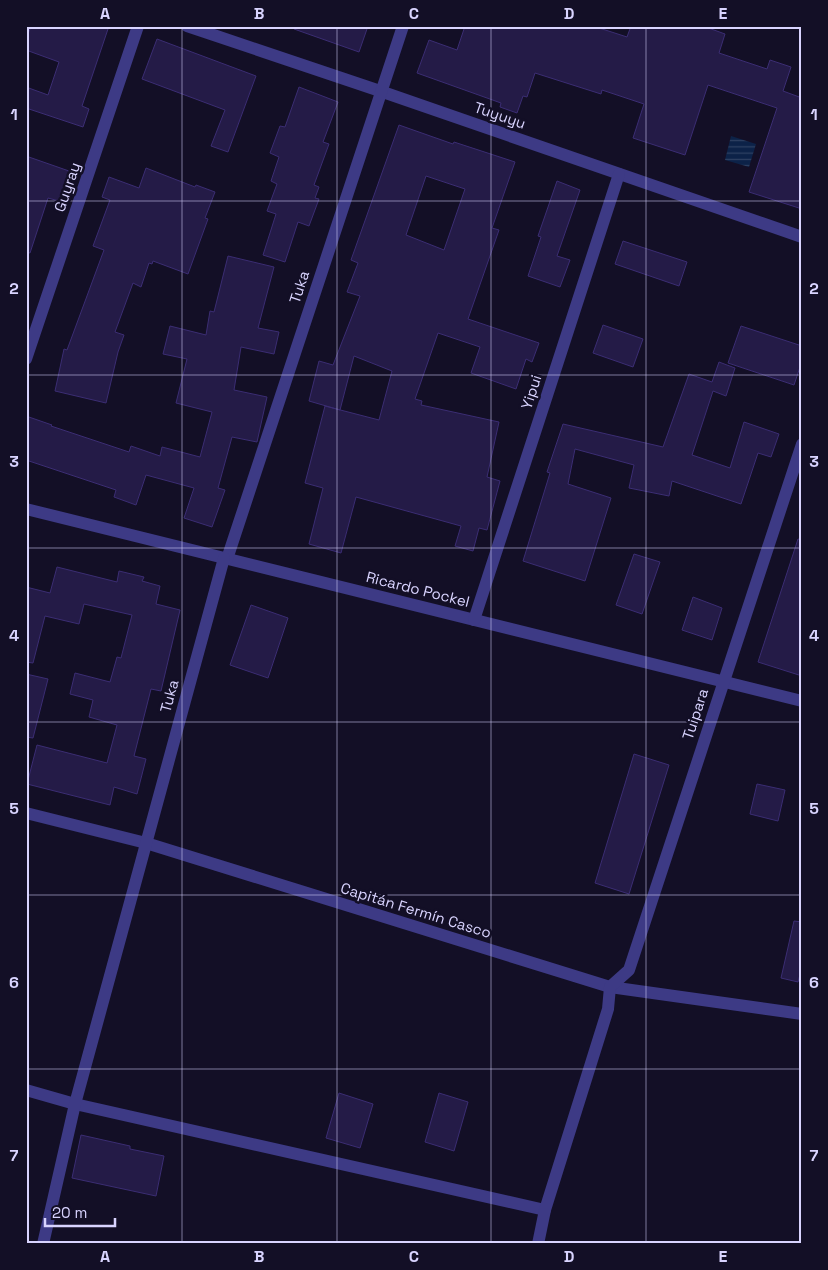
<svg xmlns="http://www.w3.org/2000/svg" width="828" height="1270" font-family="'Space Grotesk',sans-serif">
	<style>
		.water { fill: url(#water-rules) }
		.building { fill: #241b47; stroke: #3b2d73; fill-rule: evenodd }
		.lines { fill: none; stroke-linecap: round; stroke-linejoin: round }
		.minor { stroke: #3d3a85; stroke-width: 12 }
		.grid { fill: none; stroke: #d9d4ff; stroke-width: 1; stroke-opacity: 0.55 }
		.labels { text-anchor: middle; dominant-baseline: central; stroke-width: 5; stroke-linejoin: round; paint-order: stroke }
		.street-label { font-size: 15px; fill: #d9d4ff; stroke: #130f26 }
		.neatline { fill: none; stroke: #d9d4ff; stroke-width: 2 }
		.grid-label { font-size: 16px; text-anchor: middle; font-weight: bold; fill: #d9d4ff }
	</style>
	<defs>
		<pattern id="water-rules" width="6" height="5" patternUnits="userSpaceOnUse" patternTransform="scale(1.25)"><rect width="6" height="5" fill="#0c2248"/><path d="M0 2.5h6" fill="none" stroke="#2f4163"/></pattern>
	</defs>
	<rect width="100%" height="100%" fill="#130f26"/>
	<polygon class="water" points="731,136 756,144 749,167 725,160"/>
	<g class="building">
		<polygon points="31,26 109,26 82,106 89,109 83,127 26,108 26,87 48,95 59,62 26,50 26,40"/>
		<polygon points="294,26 368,26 359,52 294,29"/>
		<polygon points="465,26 593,26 627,37 631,26 703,26 725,34 719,53 767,69 770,60 791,67 783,91 802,98 802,209 749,192 777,108 708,85 685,155 633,138 644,104 602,90 601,94 535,73 527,97 523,96 517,113 500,107 501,103 417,73 429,40 457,50"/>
		<polygon points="157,39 256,76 228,152 211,146 225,110 142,79"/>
		<polygon points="299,87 338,102 323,142 329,144 314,185 319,187 315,198 319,199 309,226 298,222 285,262 263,255 276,214 267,211 277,184 271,181 279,157 270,153 280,126 285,127"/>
		<path d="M 399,125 L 453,144 L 454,142 L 515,162 L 492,228 L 499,230 L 468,319 L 539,343 L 532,362 L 526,359 L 516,389 L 471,373 L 480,347 L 438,333 L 415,399 L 422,401 L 421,405 L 499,422 L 487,477 L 500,481 L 487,530 L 479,528 L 473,551 L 455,546 L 461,526 L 356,497 L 341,553 L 309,544 L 323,488 L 305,483 L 325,406 L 379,420 L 392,371 L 354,356 L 340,410 L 309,401 L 319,361 L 333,365 L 360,296 L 347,292 L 358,263 L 351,260 ZM 426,176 L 465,189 L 444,250 L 406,235 Z"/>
		<polygon points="26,156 69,171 59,201 48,198 30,253 26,252"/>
		<polygon points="146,168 195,187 196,185 215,192 205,218 208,219 188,274 153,261 152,264 149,263 141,287 133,283 115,332 124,335 118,352 106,403 55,391 64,349 67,350 104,250 93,246 110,200 102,197 109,177 139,188"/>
		<polygon points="557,181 580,190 557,256 570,260 560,287 528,276 541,237 538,236"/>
		<polygon points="623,241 687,262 679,286 615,264"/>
		<polygon points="228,256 274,267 258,328 279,332 274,354 241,347 234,390 267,397 257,442 232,437 218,488 225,490 212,527 184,518 194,488 146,475 136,505 114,497 116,490 26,460 26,416 52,425 51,426 129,452 131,446 160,456 162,447 200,457 212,412 176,403 187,359 163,354 170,326 206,335 210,311 214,312"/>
		<polygon points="603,325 643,339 633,367 593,353"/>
		<polygon points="741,326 802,346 802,361 794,385 728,363"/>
		<polygon points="719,362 735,368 726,396 713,391 692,455 730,468 744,422 779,434 771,457 758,453 741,504 672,481 669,496 629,488 634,465 575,449 568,484 611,498 585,581 523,561 550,473 547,472 563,424 663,447 689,374 712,382"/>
		<polygon points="798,539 802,540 802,676 758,662"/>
		<polygon points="634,554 660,562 642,614 616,605"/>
		<polygon points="57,567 117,582 119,571 144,577 142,581 160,586 156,604 180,610 161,691 151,689 134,756 146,759 137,794 114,787 110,805 27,784 37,745 107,763 117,725 89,717 93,700 70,694 75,673 110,682 117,657 121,658 132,615 84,604 79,624 45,616 33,663 26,662 26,587 50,593"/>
		<polygon points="693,597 722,608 712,640 682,630"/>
		<polygon points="251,605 288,618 268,678 230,665"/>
		<polygon points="26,674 48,679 33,738 26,737"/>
		<polygon points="634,754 669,765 629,894 595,883"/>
		<polygon points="757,784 785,790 778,821 750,814"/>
		<polygon points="794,921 802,922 802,967 798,982 781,978"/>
		<polygon points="339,1093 373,1104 360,1148 326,1138"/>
		<polygon points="439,1093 468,1102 454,1151 425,1142"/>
		<polygon points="81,1135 130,1146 130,1149 164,1156 156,1196 72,1178"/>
	</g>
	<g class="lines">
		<g class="minor">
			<polyline points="187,26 380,91 802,237"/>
			<polyline points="26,359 138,26"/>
			<polyline points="26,509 802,701"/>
			<polyline points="227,559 403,26"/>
			<polyline points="474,620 619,174"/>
			<polyline points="26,813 146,843 610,987 802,1014"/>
			<polyline points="26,1090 75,1104 545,1210"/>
			<polyline points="43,1244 75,1104 224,558"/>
			<polyline points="538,1244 545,1210 608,1009 610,987 629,970 802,444"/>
		</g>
	</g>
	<path class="grid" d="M 182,26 L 182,1244M 337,26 L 337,1244M 491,26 L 491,1244M 646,26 L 646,1244M 26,201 L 802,201M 26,375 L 802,375M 26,548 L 802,548M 26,722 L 802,722M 26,895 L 802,895M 26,1069 L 802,1069"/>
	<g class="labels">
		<g class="street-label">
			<text transform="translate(500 115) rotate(19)">Tuyuyu</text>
			<text transform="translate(67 187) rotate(-71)">Guyray</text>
			<text transform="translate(299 287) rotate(-72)">Tuka</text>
			<text transform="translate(531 392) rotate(-72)">Yipui</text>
			<text transform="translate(418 589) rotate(14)">Ricardo Pockel</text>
			<text transform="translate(169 696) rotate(-75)">Tuka</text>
			<text transform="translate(695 714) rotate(-72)">Tuipara</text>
			<text transform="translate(416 910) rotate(17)">Capitán Fermín Casco</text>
		</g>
	</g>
	<rect width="828" height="1270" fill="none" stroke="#130f26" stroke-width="55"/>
	<path d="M45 1218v8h70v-8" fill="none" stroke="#d9d4ff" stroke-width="2.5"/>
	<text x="52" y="1218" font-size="15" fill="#d9d4ff" stroke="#130f26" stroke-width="4" paint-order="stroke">20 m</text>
	<rect x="28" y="28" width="772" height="1214" class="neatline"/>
	<g class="grid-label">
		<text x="105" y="19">A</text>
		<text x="259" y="19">B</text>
		<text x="414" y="19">C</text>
		<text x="569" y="19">D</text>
		<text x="723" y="19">E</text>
		<text x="14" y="120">1</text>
		<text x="814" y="120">1</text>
		<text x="14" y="294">2</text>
		<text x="814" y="294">2</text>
		<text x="14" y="467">3</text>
		<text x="814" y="467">3</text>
		<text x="14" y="641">4</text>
		<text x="814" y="641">4</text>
		<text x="14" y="814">5</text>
		<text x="814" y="814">5</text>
		<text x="14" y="988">6</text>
		<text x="814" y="988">6</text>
		<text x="14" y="1161">7</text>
		<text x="814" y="1161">7</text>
		<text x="105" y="1262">A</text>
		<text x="259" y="1262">B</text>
		<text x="414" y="1262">C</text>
		<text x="569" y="1262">D</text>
		<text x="723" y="1262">E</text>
	</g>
</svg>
